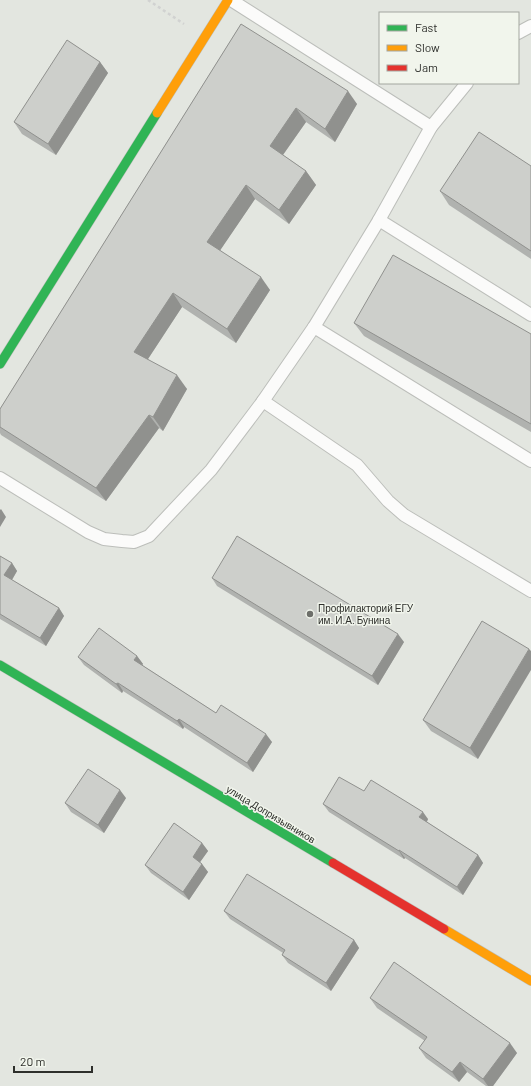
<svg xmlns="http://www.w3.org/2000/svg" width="531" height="1086" font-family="Barlow,sans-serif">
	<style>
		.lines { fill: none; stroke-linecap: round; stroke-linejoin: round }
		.lane-casing { stroke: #bcbeba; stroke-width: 14 }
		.fast-casing { stroke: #bcbeba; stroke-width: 10 }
		.slow-casing { stroke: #bcbeba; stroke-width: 10 }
		.jam-casing { stroke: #bcbeba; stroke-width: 10 }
		.path { stroke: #d1d2d1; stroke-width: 2.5; stroke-dasharray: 3 3; stroke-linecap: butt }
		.lane { stroke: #fbfbfa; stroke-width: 12 }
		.fast { stroke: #30b455; stroke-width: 9 }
		.slow { stroke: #ff9f0a; stroke-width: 9 }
		.jam { stroke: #e5322d; stroke-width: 9 }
		.wall { fill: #b0b2af }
		.shaded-wall { fill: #90918e }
		.building { fill: #cdcfcb; stroke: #90918e }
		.poi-dot { fill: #6d6f6a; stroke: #f1f5ec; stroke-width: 1.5 }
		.labels { text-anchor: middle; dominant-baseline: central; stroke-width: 3; stroke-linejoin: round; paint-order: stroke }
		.poi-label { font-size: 10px; fill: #2e2f2b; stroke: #f1f5ec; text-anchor: start }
		.street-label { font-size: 10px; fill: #2e2f2b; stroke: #f1f5ec }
	</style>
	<rect width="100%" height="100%" fill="#e3e6e0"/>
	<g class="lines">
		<g class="lane-casing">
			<g id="lane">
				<polyline points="231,0 431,127"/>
				<polyline points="518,33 531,26"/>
				<polyline points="379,220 531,315"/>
				<polyline points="314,327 531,461"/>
				<polyline points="263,401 357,465 388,501 404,515 531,591"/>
				<polyline points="0,478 88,532 104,539 122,541 134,542 149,536 211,470 263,401 314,327 379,220 431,127 467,83"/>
			</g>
		</g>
		<g class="fast-casing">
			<g id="fast">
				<polyline points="0,364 157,113"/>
				<polyline points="0,665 333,863"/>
			</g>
		</g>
		<g class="slow-casing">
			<g id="slow">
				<polyline points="157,113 228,0"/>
				<polyline points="444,929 531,981"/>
			</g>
		</g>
		<g class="jam-casing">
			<polyline id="jam" points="333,863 444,929"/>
		</g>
		<polyline class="path" points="148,0 184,24"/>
		<use href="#lane" class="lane"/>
		<use href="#fast" class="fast"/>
		<use href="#slow" class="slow"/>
		<use href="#jam" class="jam"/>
	</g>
	<g class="wall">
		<polygon points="241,24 357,104 335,142 306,122 283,155 306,171 316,185 289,224 255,199 220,250 270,290 236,343 182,307 148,359 187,389 163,431 159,428 106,501 1,435 0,433 0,409"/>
		<polygon points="100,62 108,73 56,155 22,134 14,122"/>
		<polygon points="531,166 531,259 449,205 440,191"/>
		<polygon points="354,323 531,334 531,432 364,336"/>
		<polygon points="0,556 12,563 17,571 12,580 59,608 64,616 46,646 0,619"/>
		<polygon points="212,578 404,642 378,685 217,586"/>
		<polygon points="482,621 478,759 431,731 423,720"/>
		<polygon points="137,656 143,664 142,665 216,713 272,742 253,772 184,727 183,729 123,691 122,693 84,665 78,657"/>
		<polygon points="126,798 104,833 71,812 65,803"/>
		<polygon points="323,804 428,819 427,822 478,855 483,863 463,895 405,858 404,859 329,812"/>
		<polygon points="202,843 208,851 200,862 202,864 208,872 189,900 151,873 145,865"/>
		<polygon points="224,911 354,940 359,948 331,991 288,963 282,955 283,953 230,919"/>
		<polygon points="370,998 517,1053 493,1086 486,1086 467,1072 459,1082 426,1058 419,1048 425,1041 377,1008"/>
	</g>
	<g class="shaded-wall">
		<polygon points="100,62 108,73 56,155 48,144"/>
		<polygon points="348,91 357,104 335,142 325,129"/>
		<polygon points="296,108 306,122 280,159 270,146"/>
		<polygon points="306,171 316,185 289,224 279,210"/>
		<polygon points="246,185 255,199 217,255 207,242"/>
		<polygon points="261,277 270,290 236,343 227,329"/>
		<polygon points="173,293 182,307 144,365 134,352"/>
		<polygon points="177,375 187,389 163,431 153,417"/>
		<polygon points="149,415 159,428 106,501 96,488"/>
		<polygon points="1,509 6,517 0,527 0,510"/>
		<polygon points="12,563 17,571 10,583 4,575"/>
		<polygon points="59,608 64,616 46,646 40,638"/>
		<polygon points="398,634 404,642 378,685 372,676"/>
		<polygon points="529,649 531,651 531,670 478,759 470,748"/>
		<polygon points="137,656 143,664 140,668 134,660"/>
		<polygon points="118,683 123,691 122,693 116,684"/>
		<polygon points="179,719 184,727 183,729 177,721"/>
		<polygon points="266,734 272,742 253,772 247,763"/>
		<polygon points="120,790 126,798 104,833 98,825"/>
		<polygon points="423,812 428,819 425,825 419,817"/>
		<polygon points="202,843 208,851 198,865 193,857"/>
		<polygon points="399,850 405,858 404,859 399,851"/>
		<polygon points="478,855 483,863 463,895 457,887"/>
		<polygon points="202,864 208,872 189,900 183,892"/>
		<polygon points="354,940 359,948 331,991 326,983"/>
		<polygon points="510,1043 517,1053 493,1086 488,1086 483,1079"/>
		<polygon points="460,1062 467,1072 459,1082 452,1072"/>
	</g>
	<g class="building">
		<polygon points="241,24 348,91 325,129 296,108 270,146 306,171 279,210 246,185 207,242 261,277 227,329 173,293 134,352 177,375 153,417 149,415 96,488 0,427 0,409"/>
		<polygon points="67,40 100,62 48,144 14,122"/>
		<polygon points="479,132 531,166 531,251 440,191"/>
		<polygon points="393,255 531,334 531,424 354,323"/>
		<polygon points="237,536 398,634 372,676 212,578"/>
		<polygon points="0,556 12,563 4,575 59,608 40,638 0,614"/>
		<polygon points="482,621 529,649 470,748 423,720"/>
		<polygon points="99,628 137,656 134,660 216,713 221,705 266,734 247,763 179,719 177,721 118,683 116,684 78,657"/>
		<polygon points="88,769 120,790 98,825 65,803"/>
		<polygon points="339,777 364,791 371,780 423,812 419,817 478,855 457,887 399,850 399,851 323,804"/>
		<polygon points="174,823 202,843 193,857 202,864 183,892 145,865"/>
		<polygon points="247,874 354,940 326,983 282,955 285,950 224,911"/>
		<polygon points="394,962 510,1043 483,1079 460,1062 452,1072 419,1048 427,1037 370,998"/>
	</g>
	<circle class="poi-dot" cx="310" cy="614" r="4"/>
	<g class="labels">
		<g class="poi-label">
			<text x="318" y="608">Профилакторий ЕГУ<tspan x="318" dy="12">им. И.А. Бунина</tspan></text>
		</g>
		<g class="street-label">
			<text transform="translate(271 814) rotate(31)">улица Допризывников</text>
		</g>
	</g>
	<rect x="379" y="12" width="140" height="72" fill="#f1f5ec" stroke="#a3a69f"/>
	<rect x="387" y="25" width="20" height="6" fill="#30b455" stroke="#a3a69f"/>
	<text x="415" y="32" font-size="12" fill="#2e2f2b">Fast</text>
	<rect x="387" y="45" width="20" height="6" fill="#ff9f0a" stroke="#a3a69f"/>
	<text x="415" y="52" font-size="12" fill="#2e2f2b">Slow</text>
	<rect x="387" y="65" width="20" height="6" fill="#e5322d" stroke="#a3a69f"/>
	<text x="415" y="72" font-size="12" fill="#2e2f2b">Jam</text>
	<path d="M14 1066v6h78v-6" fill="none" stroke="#2e2f2b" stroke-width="2"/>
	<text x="20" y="1066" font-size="12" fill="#2e2f2b" stroke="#f1f5ec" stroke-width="3" paint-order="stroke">20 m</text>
</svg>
